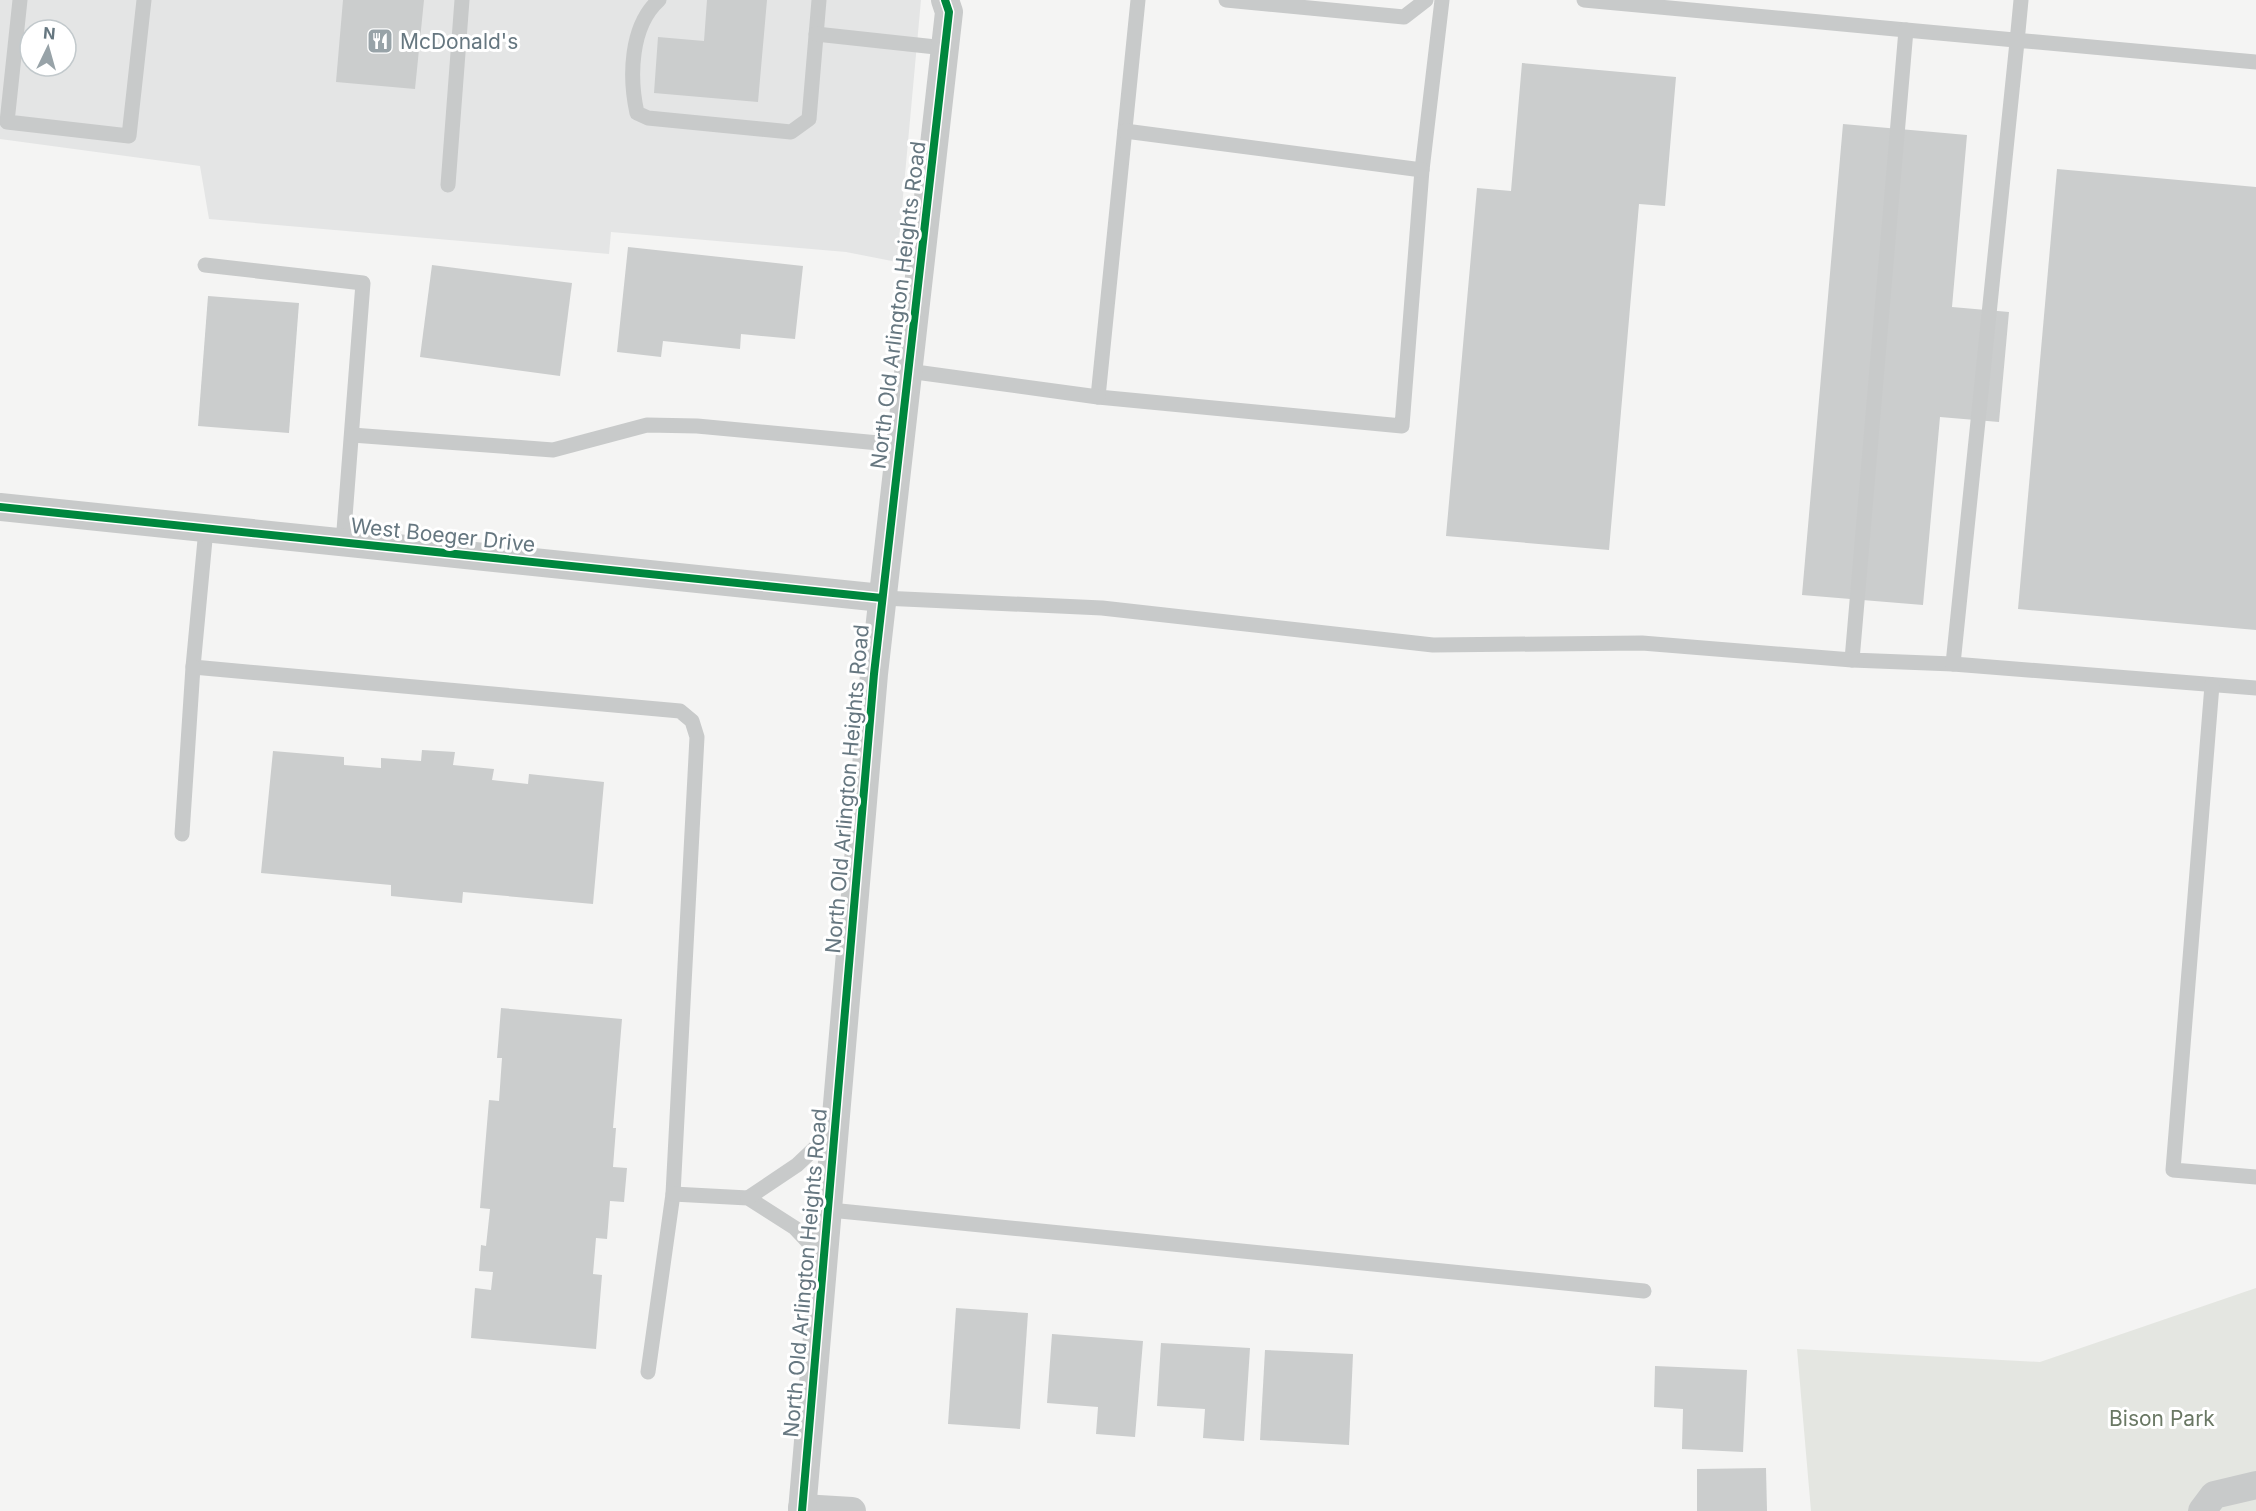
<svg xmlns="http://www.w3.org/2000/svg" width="2256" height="1511" font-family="Inter,sans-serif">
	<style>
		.built { fill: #e4e5e5; fill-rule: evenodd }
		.green { fill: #e4e6e1 }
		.building { fill: #cbcdcd }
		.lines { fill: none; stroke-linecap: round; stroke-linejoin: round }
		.service { stroke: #c8caca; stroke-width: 15 }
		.minor { stroke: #c8caca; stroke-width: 28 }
		.cycleway-casing { stroke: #fff; stroke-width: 11 }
		.cycleway { stroke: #00873e; stroke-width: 8 }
		.labels { text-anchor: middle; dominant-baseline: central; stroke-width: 6; stroke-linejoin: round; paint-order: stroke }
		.poi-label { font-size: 21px; fill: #667780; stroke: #fff; text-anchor: start }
		.street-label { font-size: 21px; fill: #667780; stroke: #fff }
		.park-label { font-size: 21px; fill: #6a7864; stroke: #fff }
	</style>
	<rect width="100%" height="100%" fill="#f4f4f3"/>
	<path class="built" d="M 0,0 L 921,0 L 897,262 L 846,252 L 611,232 L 609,254 L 209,219 L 200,166 L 0,139 ZM 30,30 L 66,30 L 66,66 L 30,66 Z"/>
	<polygon class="green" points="2256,1288 2256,1511 1811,1511 1797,1349 2040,1362"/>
	<g class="building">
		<polygon points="343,0 424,0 415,89 336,82"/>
		<polygon points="707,0 767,0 758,102 654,93 658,37 704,41"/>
		<polygon points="1522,63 1676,77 1665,206 1639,204 1609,550 1446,536 1477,188 1511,191"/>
		<polygon points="1843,124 1967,135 1952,307 2009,312 1999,422 1940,417 1923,605 1802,595"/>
		<polygon points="2057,169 2256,187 2256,630 2018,609"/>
		<polygon points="628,247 803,266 795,339 741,334 740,349 663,341 661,357 617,352"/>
		<polygon points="432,265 572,283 560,376 420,357"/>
		<polygon points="208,296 299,303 289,433 198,426"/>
		<polygon points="422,750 455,752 453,765 494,769 492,780 528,784 529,774 604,782 593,904 463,892 462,903 391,896 391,885 261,873 273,751 344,757 344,765 381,768 381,758 421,761"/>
		<polygon points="501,1008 622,1019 613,1128 616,1128 613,1167 627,1168 624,1202 610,1201 607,1239 596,1238 593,1274 602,1275 596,1349 471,1338 475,1288 491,1290 493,1272 479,1271 481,1245 486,1246 490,1209 480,1208 489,1100 499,1101 502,1058 497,1058"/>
		<polygon points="956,1308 1028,1313 1020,1429 948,1424"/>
		<polygon points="1052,1334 1143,1341 1135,1437 1096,1434 1098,1407 1047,1403"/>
		<polygon points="1161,1343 1250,1348 1244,1441 1203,1438 1205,1409 1157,1406"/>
		<polygon points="1265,1350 1353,1354 1349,1445 1260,1440"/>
		<polygon points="1655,1366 1747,1370 1743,1452 1682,1449 1683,1409 1654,1407"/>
		<polygon points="1766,1468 1767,1511 1697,1511 1697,1469"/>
	</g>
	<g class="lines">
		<g class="service">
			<polyline points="20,0 7,122 129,136 144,0"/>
			<path d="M 659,0 C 630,26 629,77 637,113 L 648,118 L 791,132 L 809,119 L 819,0"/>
			<polyline points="1138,0 1098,397 1402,426 1422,170 1442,0"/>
			<polyline points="1226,0 1404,17 1426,0"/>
			<polyline points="1584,0 1906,30"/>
			<polyline points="2021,0 2017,42 1953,664 1852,660 1906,30 2256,62"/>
			<polyline points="816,34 945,48"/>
			<polyline points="1125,131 1422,170"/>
			<polyline points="448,185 462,0"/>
			<polyline points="205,265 363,283 343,543"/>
			<polyline points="908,371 1098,397"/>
			<polyline points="352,435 553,450 647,425 697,426 900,445"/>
			<polyline points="206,529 193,667 680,711 692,721 697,737 673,1194 648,1372"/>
			<polyline points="882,598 1102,608 1433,645 1642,643 1852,660"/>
			<polyline points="1953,664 2256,688"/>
			<polyline points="2212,685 2173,1170 2256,1177"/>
			<polyline points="182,834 193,667"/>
			<polyline points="673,1194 748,1198 795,1228 825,1260"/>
			<polyline points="748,1198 797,1165 832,1132"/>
			<polyline points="830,1210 1644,1291"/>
		</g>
		<g class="minor">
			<polyline points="0,507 882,598"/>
			<polyline points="802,1508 852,1511"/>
			<polyline points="802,1511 874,674 949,12 945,0"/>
			<polyline points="2202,1511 2214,1495 2256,1485"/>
		</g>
		<g class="cycleway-casing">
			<g id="cycleway">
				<polyline points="0,507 882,598"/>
				<polyline points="802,1511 874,674 949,12 945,0"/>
			</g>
		</g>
		<use href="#cycleway" class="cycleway"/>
	</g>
	<defs>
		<g id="restaurant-square" transform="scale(1.35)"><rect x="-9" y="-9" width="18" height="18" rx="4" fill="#98a3a8" stroke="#fff"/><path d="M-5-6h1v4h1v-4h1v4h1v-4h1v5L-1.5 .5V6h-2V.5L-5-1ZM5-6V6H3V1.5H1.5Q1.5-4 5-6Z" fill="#fff"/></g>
	</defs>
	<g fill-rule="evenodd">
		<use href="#restaurant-square" x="380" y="41"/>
	</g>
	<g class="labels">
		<g class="poi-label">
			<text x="400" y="41">McDonald's</text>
		</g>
		<g class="street-label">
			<text transform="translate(898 305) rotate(-83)">North Old Arlington Heights Road</text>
			<text transform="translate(443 535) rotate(6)">West Boeger Drive</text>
			<text transform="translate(847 789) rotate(-85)">North Old Arlington Heights Road</text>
			<text transform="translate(805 1273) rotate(-85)">North Old Arlington Heights Road</text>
		</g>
		<g class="park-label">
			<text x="2162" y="1418">Bison Park</text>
		</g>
	</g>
	<g transform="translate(48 48) rotate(5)"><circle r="28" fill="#ffffff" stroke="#c2c9cc" stroke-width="1.5"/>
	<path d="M0-4.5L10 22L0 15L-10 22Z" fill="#98a3a8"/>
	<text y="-9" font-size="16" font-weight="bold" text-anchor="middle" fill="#667780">N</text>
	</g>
</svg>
